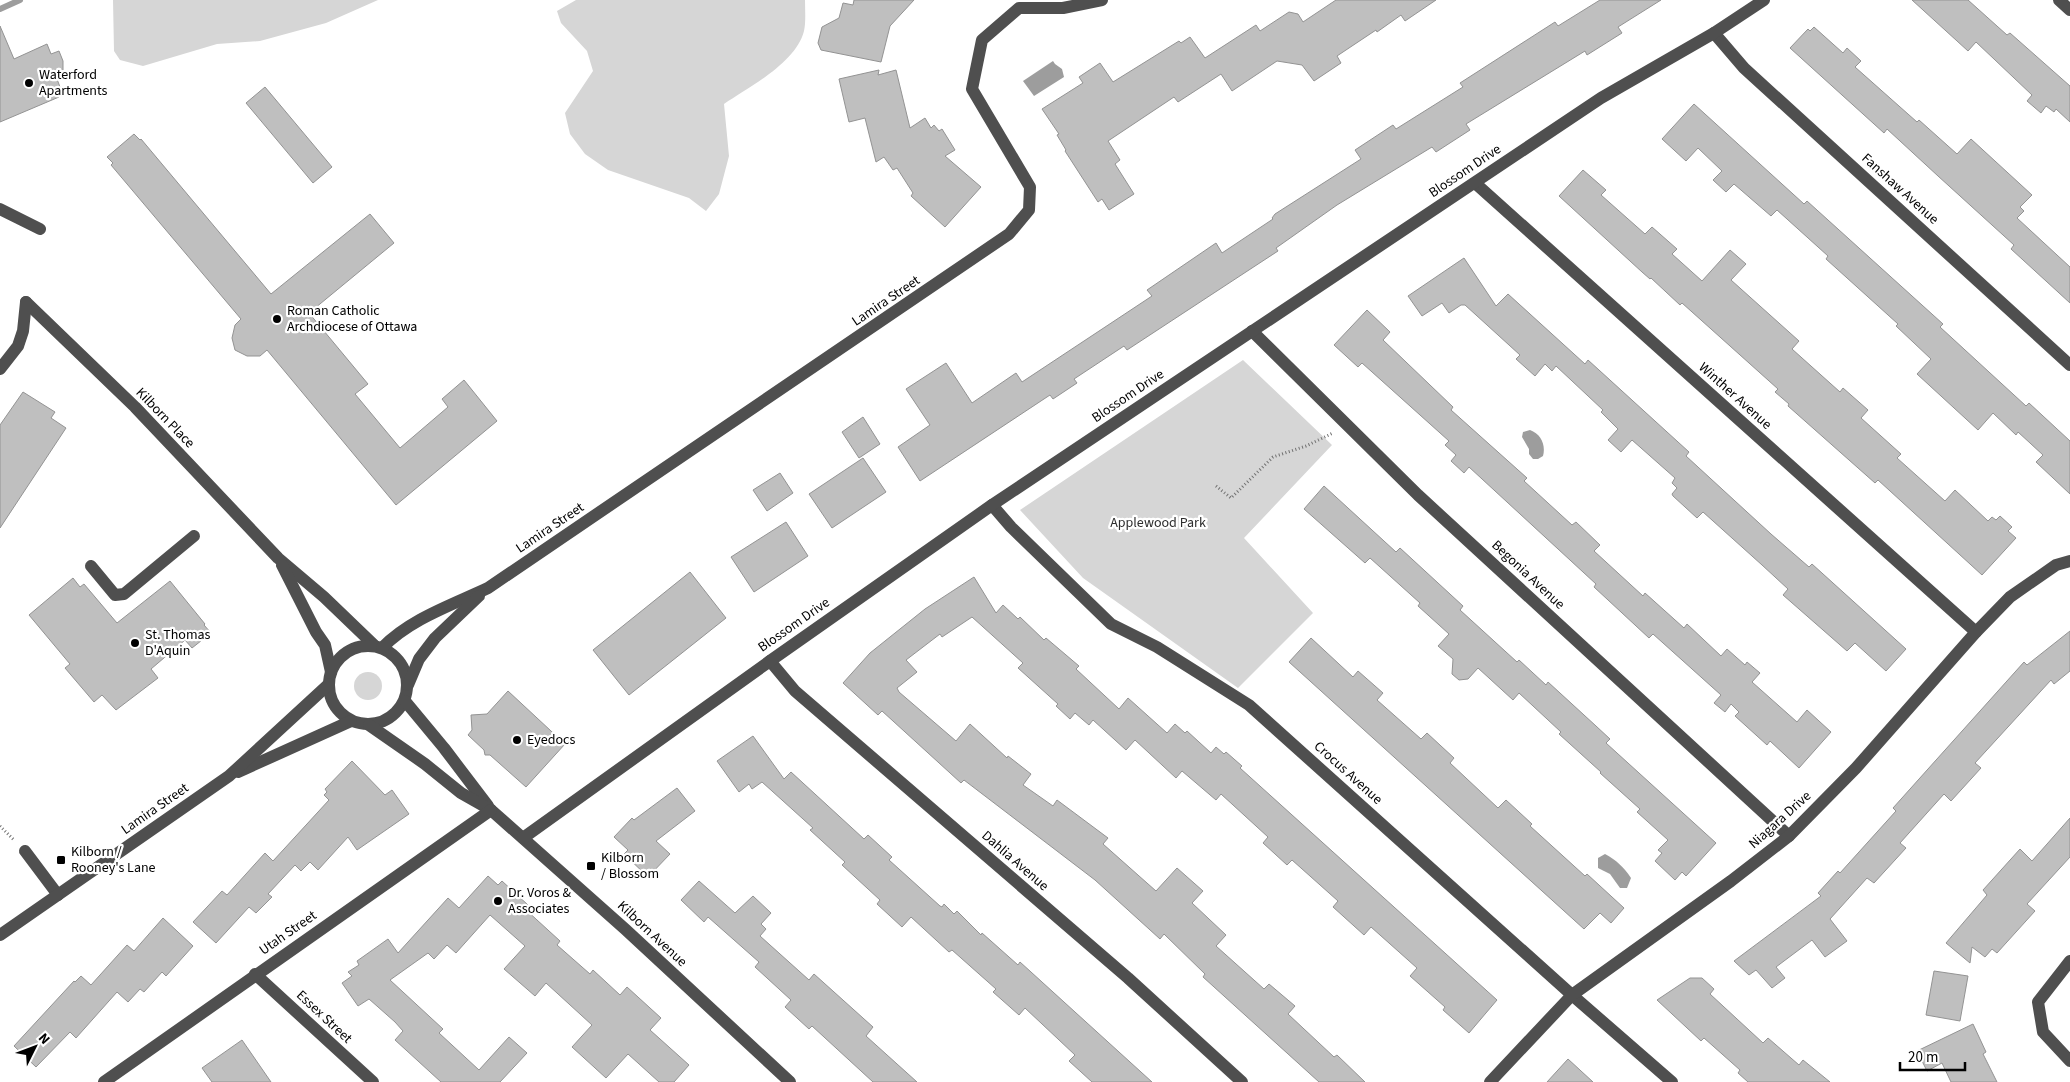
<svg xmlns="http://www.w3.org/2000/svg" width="2070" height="1082" font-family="'Source Sans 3',sans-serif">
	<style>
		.green { fill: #d6d6d6 }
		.water { fill: #9d9d9d }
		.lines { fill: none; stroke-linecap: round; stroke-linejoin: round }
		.stream { stroke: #9d9d9d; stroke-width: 6 }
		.building { fill: #bfbfbf; stroke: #939393 }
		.path { stroke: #717171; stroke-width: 3; stroke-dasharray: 1 2.5; stroke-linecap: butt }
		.minor { stroke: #4f4f4f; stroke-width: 12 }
		.poi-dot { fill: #000; stroke: #fff; stroke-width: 2 }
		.labels { text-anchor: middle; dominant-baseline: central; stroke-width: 4.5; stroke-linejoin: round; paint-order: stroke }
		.poi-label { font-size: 14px; fill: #000; stroke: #fff; text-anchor: start }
		.street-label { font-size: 14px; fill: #000; stroke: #fff }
		.park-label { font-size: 14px; fill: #2d2d2d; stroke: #fff }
	</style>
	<rect width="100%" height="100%" fill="#fff"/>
	<g class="green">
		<polygon points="113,0 378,0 326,23 260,41 217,44 143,66 120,60 114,51"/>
		<path d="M 576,0 L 805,0 C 805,10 806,22 804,31 C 796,63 749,87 724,104 L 729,156 L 719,194 L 706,211 L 689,198 L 608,170 L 585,154 L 570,134 L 565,113 L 593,71 L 587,51 L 561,23 L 557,11 Z"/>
		<polygon points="1243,360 1332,445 1244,538 1313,613 1238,688 1083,578 1020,510"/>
		<circle cx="368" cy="686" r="14"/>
	</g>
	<g class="water">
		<polygon points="1053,61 1055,64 1062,69 1064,77 1034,96 1023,81"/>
		<path d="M 1530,430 C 1541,434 1546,445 1543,456 L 1538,459 L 1533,459 L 1529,454 L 1529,449 L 1522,437 L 1523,432 Z"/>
		<path d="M 1605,854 C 1616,860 1624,867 1631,878 L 1627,888 L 1620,888 L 1610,874 L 1598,868 L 1598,858 Z"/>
	</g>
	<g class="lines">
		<polyline class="stream" points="0,9 20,0"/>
	</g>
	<g class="building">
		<polygon points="854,0 914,0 890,26 881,62 821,50 818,43 822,27 839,18 843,3 853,5"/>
		<polygon points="1336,0 1436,0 1405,21 1401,15 1377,32 1376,30 1337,56 1341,63 1314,81 1302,65 1277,61 1232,91 1221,74 1178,102 1174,97 1108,141 1120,160 1115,164 1134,194 1109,210 1102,199 1098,202 1065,151 1066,150 1057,135 1059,134 1042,109 1083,83 1079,77 1100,63 1113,82 1179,41 1181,43 1190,37 1205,58 1256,25 1260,31 1289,12 1298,14 1303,22"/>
		<polygon points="1600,0 1661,0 1618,27 1622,33 1587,55 1585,51 1466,124 1470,130 1436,152 1432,147 1337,205 1276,248 1278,251 1252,268 1127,350 1124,346 1074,379 1077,383 1053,399 1050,395 920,481 898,447 930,425 906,389 946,363 972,403 1016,373 1022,382 1152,296 1147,290 1216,243 1222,253 1273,219 1272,218 1275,214 1361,159 1355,150 1393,125 1396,129 1463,87 1460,83 1555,22 1558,26"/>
		<polygon points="1912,0 1968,0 2007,35 2010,33 2070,86 2070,122 2056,109 2054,112 2046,106 2041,113 2027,101 2032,95 1976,42 1968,51"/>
		<polygon points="0,26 14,59 47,44 51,54 59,51 63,61 63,76 57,79 60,87 56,89 59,97 0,122"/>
		<polygon points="1814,27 1843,53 1847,48 1861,61 1855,67 1917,122 1919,120 1957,154 1971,139 2032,195 2020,207 2024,211 2017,218 2070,267 2070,303 2011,249 2014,245 1938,176 1887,129 1884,133 1790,48 1808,29 1810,31"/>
		<polygon points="879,70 878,75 896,70 910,128 925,118 931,128 934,125 939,131 942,129 955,150 945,156 981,187 945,227 911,196 913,193 897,168 893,170 884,157 876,162 865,118 849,122 839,79"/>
		<polygon points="265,87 332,167 313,183 246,103"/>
		<polygon points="1694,104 1804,204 1807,201 1943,324 1940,327 2026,406 2029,403 2070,441 2070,494 2036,462 2043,455 2018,432 2016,435 1993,413 1978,430 1917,374 1931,359 1896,326 1898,324 1826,259 1828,256 1777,210 1771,216 1734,184 1726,192 1713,180 1722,171 1698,148 1686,161 1662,139"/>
		<polygon points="134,134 140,140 141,139 271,294 370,214 394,243 309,313 368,384 355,394 400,448 448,407 442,399 464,380 497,421 396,505 267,350 260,356 247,356 235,350 232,338 235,325 241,319 111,165 113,163 107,157"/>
		<polygon points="1583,170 1606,190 1601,195 1645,234 1652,227 1677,249 1672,254 1702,281 1730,250 1746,264 1731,280 1799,341 1792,349 1840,392 1843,388 1868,410 1861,418 1901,454 1897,458 1945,501 1955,490 1988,521 1992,517 1996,520 2000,516 2012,527 2008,531 2016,538 1982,575 1878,480 1875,483 1788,406 1789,404 1775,392 1778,389 1682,303 1680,305 1651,278 1650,279 1642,272 1559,196"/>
		<polygon points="1464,258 1496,306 1508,294 1585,364 1588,360 1689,452 1686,456 1771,534 1809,567 1812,564 1906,649 1886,671 1855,643 1847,651 1783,595 1788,589 1762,565 1703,512 1697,518 1673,496 1672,494 1677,488 1672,483 1675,478 1632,440 1621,452 1608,440 1618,429 1601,412 1603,410 1556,366 1552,371 1545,364 1535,376 1516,359 1520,355 1465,305 1461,305 1449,313 1442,303 1422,316 1408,296"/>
		<polygon points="1367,310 1390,332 1383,340 1453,407 1451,410 1527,478 1524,481 1572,525 1576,522 1600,545 1594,551 1643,596 1645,593 1684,628 1687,624 1721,656 1727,649 1745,665 1747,662 1760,673 1752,682 1797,722 1807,710 1831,732 1799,768 1770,741 1767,745 1735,716 1739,712 1731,704 1725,712 1714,703 1721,695 1653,634 1649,638 1594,587 1596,584 1469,467 1464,473 1451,461 1456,455 1445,445 1449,441 1362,363 1358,367 1334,345"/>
		<polygon points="23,392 55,412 51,418 66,428 0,528 0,425"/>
		<polygon points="863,417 880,444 859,458 842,432"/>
		<polygon points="863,458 886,492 832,528 809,494"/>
		<polygon points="780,473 793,493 767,511 753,490"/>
		<polygon points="1324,486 1396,552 1400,548 1463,606 1460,610 1517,662 1519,660 1546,685 1548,682 1596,726 1610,739 1606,743 1716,843 1686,876 1682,872 1675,880 1655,861 1662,853 1658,850 1668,840 1637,812 1640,809 1600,773 1601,772 1559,734 1561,732 1519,693 1513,700 1478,668 1468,679 1459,680 1452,674 1453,659 1438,646 1449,634 1418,606 1420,603 1370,558 1365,563 1304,509"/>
		<polygon points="786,522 808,556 754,592 731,557"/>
		<polygon points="690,572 726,618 629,695 593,650"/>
		<polygon points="974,577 996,613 1003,605 1018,619 1020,617 1044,640 1046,638 1079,666 1076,669 1119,709 1128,698 1167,733 1175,724 1185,733 1187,731 1211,753 1216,747 1224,754 1226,752 1242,766 1240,768 1497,1000 1469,1033 1443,1010 1445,1007 1410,976 1417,968 1371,927 1364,935 1333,907 1338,901 1292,860 1287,865 1263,843 1268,837 1221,794 1216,800 1182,771 1176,778 1135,740 1126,750 1093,720 1089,725 1075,713 1070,719 1056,706 1058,704 1018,668 1023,663 972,617 942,637 940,634 906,660 917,672 897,688 899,692 956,741 970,724 1007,758 1008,756 1031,774 1023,785 1053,806 1057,800 1108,838 1103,844 1156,891 1177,868 1203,891 1192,903 1226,935 1216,946 1264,989 1269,984 1295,1006 1288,1014 1334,1057 1337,1055 1365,1082 1319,1082 1203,977 1205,974 1164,934 1160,939 1095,880 964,780 961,783 882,711 878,715 843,683 870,653 925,609"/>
		<polygon points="73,578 80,587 84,584 117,623 170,581 205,624 204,625 211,633 192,648 185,640 151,669 158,678 116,710 102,695 94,702 65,668 70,664 29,615"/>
		<polygon points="2070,631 2070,671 2054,684 2051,680 1975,763 1981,768 1951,801 1944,794 1900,843 1906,848 1874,883 1867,878 1830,919 1847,941 1825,957 1812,940 1776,967 1785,978 1772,988 1756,970 1749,975 1734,961 1821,896 1818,893 1838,871 1840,873 1896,811 1893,808 2024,662 2027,665"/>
		<polygon points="1311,638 1353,677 1358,671 1383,693 1377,700 1421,739 1427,733 1454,758 1450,763 1498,808 1506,800 1532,824 1530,826 1585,876 1587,874 1624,908 1611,923 1600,913 1584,929 1289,662"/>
		<polygon points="508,691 565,744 526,787 490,755 485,755 484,750 468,735 472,730 471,715 487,714"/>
		<polygon points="753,736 784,779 791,772 864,839 868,835 892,857 889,860 940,906 942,907 944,904 954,914 957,911 981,935 982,933 1018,965 1020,962 1152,1082 1092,1082 1069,1061 1075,1055 1025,1008 1019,1015 993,992 996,989 952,950 949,952 911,917 902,927 877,904 880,900 842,865 845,862 810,830 813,828 762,782 752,789 749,784 739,792 717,761"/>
		<polygon points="352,761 385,795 392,790 409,814 357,850 348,837 318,870 310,862 301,871 295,865 268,894 272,897 256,913 249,907 216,943 193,922 222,891 227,895 265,853 273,861 329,800 324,795 327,792 325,789"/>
		<polygon points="677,788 695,811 656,841 670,854 648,877 624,854 628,850 614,837 632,818 634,820"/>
		<polygon points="2070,818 2070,857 2027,904 2035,911 1997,953 1992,949 1985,957 1972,947 1970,963 1946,943 1987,895 1983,890 2020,849 2032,861"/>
		<polygon points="488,876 498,885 502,881 528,905 525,909 560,941 557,945 590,974 593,970 620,995 627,987 661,1018 650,1030 689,1065 674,1082 659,1082 628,1054 606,1078 572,1047 592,1025 546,983 535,996 504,969 525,946 490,915 456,953 447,945 434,959 428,953 390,980 443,1029 439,1033 479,1070 509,1037 527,1053 500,1082 441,1082 395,1040 403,1031 395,1022 369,999 358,1006 342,983 352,976 348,972 359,965 357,961 388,939 398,953 448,898 459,908"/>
		<polygon points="699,881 735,913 753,896 771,913 761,924 766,929 760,936 809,980 814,974 873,1027 866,1036 917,1082 873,1082 812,1026 809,1029 785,1007 791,1000 755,967 759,962 708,917 704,922 681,900"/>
		<polygon points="163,918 193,946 166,976 162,972 144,992 140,989 128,1002 117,992 76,1038 70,1032 36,1067 14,1046 74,981 75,982 81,976 91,985 127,945 134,951"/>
		<polygon points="1934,971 1968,976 1960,1021 1926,1015"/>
		<polygon points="1690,978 1702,978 1714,989 1710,994 1763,1043 1768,1038 1799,1065 1803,1060 1830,1082 1748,1082 1738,1073 1740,1070 1704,1038 1701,1041 1657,1000"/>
		<polygon points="1973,1024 1986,1052 1983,1054 1997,1082 1951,1082 1942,1063 1927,1071 1917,1051"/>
		<polygon points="242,1040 271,1082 212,1082 202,1068"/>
		<polygon points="1568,1059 1593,1082 1547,1082"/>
	</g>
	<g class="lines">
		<g class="path">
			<polyline points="1216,486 1231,498 1273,457 1306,446 1333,433"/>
			<polyline points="0,826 14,840"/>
		</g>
		<g class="minor">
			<polyline points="2059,0 2070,10"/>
			<polyline points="1714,33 1744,68 2070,365"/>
			<polyline points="1475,183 1976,632"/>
			<polyline points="0,209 40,229"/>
			<polyline points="26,302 135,407 278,558 324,597 375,646"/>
			<polyline points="1252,331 1418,495 1789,836"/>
			<polyline points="0,369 18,346 23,331 26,302"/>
			<polyline points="992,505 1011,527 1111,624 1157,647 1249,705 1572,995 1672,1082"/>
			<polyline points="282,565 316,632 325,645 331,672"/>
			<polyline points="91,566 115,595 124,594 194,536"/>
			<circle cx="368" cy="685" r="39"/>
			<path d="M 382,648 C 410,619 452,605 488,588 L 1009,234 L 1029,210 L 1030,187 L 972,89 L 982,40 L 1019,8 L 1063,8 L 1102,0"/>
			<polyline points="770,661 795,691 1128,978 1242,1082"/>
			<polyline points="408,685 419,659 435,638 479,596"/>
			<polyline points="405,701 444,748 488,806"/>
			<polyline points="369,725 425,764 461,793 491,810 625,929 790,1082"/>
			<polyline points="238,772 351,721"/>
			<polyline points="523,838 770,661 992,505 1601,98 1714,33 1764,0"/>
			<polyline points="25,851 58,895"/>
			<polyline points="0,935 229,776 329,684"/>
			<polyline points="2070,961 2038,1002 2043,1032 2070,1061"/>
			<polyline points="255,974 373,1082"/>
			<polyline points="104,1082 491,810"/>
			<polyline points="1490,1082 1572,995 1731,881 1789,836 1856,768 1976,632 2010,597 2056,565 2070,561"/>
		</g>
	</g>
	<g class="poi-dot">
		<circle cx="29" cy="83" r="5"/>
		<circle cx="277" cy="319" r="5"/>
		<circle cx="135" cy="643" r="5"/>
		<circle cx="517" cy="740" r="5"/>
		<rect x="56" y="855" width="10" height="10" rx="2.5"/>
		<rect x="586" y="861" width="10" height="10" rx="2.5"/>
		<circle cx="498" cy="901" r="5"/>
	</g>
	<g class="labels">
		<g class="poi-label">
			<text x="39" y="75">Waterford<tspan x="39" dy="16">Apartments</tspan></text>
			<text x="287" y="311">Roman Catholic<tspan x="287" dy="16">Archdiocese of Ottawa</tspan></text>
			<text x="145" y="635">St. Thomas<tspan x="145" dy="16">D'Aquin</tspan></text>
			<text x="527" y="740">Eyedocs</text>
			<text x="71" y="852">Kilborn /<tspan x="71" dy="16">Rooney's Lane</tspan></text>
			<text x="601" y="858">Kilborn<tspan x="601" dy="16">/ Blossom</tspan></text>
			<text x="508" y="893">Dr. Voros &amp;<tspan x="508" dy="16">Associates</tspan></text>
		</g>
		<g class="street-label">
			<text transform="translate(1465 171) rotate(-34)">Blossom Drive</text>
			<text transform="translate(1900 189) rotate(42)">Fanshaw Avenue</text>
			<text transform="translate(886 301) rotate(-34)">Lamira Street</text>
			<text transform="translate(1128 396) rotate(-34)">Blossom Drive</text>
			<text transform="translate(1735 396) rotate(42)">Winther Avenue</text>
			<text transform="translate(165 418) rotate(46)">Kilborn Place</text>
			<text transform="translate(550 528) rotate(-34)">Lamira Street</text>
			<text transform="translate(1528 575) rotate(43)">Begonia Avenue</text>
			<text transform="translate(794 625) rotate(-35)">Blossom Drive</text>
			<text transform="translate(1348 773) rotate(42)">Crocus Avenue</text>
			<text transform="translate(155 809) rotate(-35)">Lamira Street</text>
			<text transform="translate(1780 820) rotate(-42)">Niagara Drive</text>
			<text transform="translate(1015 861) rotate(41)">Dahlia Avenue</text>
			<text transform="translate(288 933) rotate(-35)">Utah Street</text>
			<text transform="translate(652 934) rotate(43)">Kilborn Avenue</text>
			<text transform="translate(324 1017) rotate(43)">Essex Street</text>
		</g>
		<g class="park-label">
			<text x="1158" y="523">Applewood Park</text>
		</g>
	</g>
	<g transform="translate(35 1047) rotate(48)" stroke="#ffffff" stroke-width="4" paint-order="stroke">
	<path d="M0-4L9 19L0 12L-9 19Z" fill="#000000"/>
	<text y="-8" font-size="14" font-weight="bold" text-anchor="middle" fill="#000000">N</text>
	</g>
	<path d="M1900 1062v8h65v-8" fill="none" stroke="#000000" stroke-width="2.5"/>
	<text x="1908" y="1062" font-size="15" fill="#000000" stroke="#ffffff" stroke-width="4" paint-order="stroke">20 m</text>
</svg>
